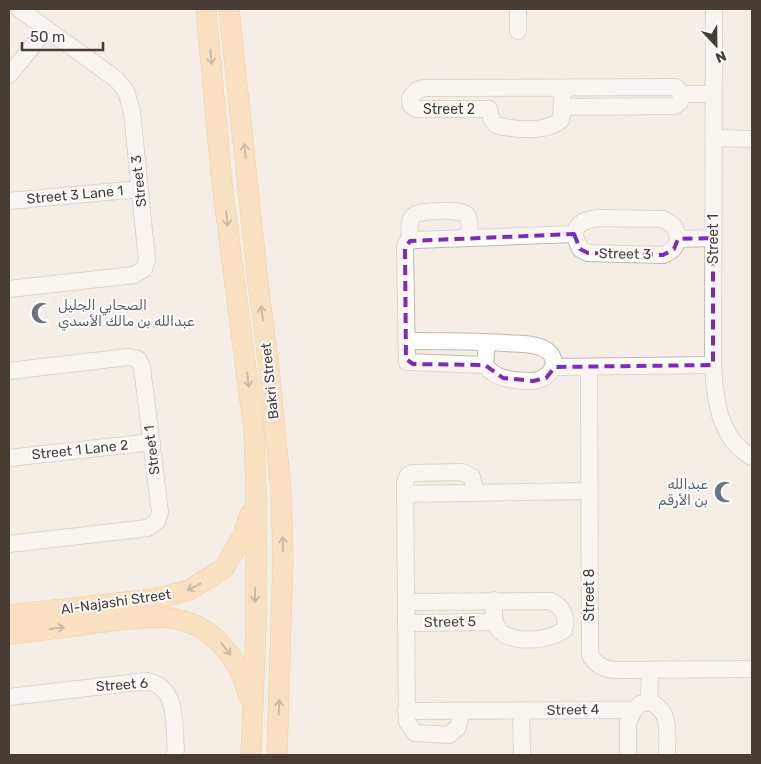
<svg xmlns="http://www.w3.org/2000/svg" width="761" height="764" font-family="Rubik,Vazirmatn,sans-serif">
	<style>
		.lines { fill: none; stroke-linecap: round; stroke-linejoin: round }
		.minor-casing { stroke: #c3b7ab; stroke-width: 18 }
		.major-casing { stroke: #eba95d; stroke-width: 21 }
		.minor { stroke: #fff; stroke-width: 16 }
		.major { stroke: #ffcf95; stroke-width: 20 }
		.oneway { stroke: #9a7f60 }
		.marked { fill: none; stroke: #7b2cbf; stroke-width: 4; stroke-dasharray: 10 6; stroke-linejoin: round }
		.labels { text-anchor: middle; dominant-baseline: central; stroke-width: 4; stroke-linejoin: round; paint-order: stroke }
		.street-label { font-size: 14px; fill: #483d35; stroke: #fff }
		.worship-label { font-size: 14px; fill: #5b616d; stroke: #fff; text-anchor: start }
	</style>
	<rect width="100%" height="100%" fill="#f4eee6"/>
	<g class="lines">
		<g class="minor-casing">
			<g id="minor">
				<polyline points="518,9 518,31"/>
				<path d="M 714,9 L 713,365 C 715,399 719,439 752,457"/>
				<polyline points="9,75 47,29"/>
				<path d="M 563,88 L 561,120 C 546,133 514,130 496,125 L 491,118 L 489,109 L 416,109 L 411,105 L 410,98 L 417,90 L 424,88 L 676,87 L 681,94 L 713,94"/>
				<polyline points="563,107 675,106 680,102 681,94"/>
				<polyline points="714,138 752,139"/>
				<polyline points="9,201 140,189"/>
				<path d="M 598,218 L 663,219 L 674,226 C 681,240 677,250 663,255 L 588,253 L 580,249 L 574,234 C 577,222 586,220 598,218 Z"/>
				<polyline points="678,239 713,238"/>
				<path d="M 410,241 C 410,233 407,221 414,215 C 421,210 462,209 467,215 C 471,221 469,231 469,238"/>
				<polyline points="9,289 134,275 144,269 147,260 132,112 126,91 116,79 19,9"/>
				<path d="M 406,341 C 439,341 473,341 506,343 C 517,344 529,343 540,347 C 565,356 552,382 529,381 C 511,380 496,380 485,365 L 487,342"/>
				<polyline points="485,365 407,362 405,248 407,242 415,240 574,234"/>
				<polyline points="554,367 713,365"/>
				<path d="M 589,367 L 590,655 C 596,665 602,668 613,670 L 752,669"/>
				<polyline points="9,371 128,357 138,359 142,367 160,512 157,521 148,528 9,544"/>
				<polyline points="9,458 152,442"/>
				<polyline points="405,494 589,491"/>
				<path d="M 406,602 L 551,601 C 563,607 568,618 564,630 C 549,641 513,644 500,631 C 492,623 494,610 494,600"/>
				<polyline points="406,623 494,622"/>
				<path d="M 9,697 L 147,681 C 179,688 173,722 176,750 L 174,755"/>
				<path d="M 649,702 C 672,710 667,735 667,755"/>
				<polyline points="649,702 650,670"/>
				<polyline points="406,711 634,710 640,704 649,702"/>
				<polyline points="462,711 458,727 449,735 415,733 407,722 405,483 408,475 412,473 462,472 472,477 475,492"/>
				<polyline points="521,711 522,755"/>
				<polyline points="628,755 628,723 634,710"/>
			</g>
		</g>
		<g class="major-casing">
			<g id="major">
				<polyline points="206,9 222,184 254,431 256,493 256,624 251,755"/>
				<polyline points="229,9 258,283 269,367 281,492 283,557 277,755"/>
				<polyline points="9,615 154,599 189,590 224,568 243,535 250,514"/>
				<path d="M 9,634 C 38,631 67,627 96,623 C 146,617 192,606 227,651 C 237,663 245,679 248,695"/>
			</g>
		</g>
		<use href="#minor" class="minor"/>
		<use href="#major" class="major"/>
	</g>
	<defs><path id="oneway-shaft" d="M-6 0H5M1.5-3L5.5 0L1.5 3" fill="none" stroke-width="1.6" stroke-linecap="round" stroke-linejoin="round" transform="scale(1.25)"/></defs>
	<g class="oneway">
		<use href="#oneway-shaft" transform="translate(211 57) rotate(85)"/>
		<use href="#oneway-shaft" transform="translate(245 151) rotate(-96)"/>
		<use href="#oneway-shaft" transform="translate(227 219) rotate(83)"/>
		<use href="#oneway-shaft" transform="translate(262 313) rotate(-98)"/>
		<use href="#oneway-shaft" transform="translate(248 380) rotate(83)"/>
		<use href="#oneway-shaft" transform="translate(283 544) rotate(-92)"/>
		<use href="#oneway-shaft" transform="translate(194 587) rotate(153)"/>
		<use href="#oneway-shaft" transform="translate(255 595) rotate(90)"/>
		<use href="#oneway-shaft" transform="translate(57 628) rotate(-7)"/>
		<use href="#oneway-shaft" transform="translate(226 649) rotate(52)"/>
		<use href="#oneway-shaft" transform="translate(279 707) rotate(-88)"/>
	</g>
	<path d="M0 0H761V764H0ZM 574,234 L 580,249 L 588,253 L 663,255 L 674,249 L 678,239 L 713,238 L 713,365 L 555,367 L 546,378 L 533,381 L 503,378 L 485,365 L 413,364 L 406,359 L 405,248 L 410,241 Z" fill="#f4eee6" fill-opacity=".55" fill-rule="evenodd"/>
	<path class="marked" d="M 574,234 L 580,249 L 588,253 L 663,255 L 674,249 L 678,239 L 713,238 L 713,365 L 555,367 L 546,378 L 533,381 L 503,378 L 485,365 L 413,364 L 406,359 L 405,248 L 410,241 Z"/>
	<defs>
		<g id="mosque-bare" transform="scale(1.725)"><path d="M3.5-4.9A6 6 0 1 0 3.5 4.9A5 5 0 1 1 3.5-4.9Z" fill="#6b7280" stroke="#fff" stroke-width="2.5" paint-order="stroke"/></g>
	</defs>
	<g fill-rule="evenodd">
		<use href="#mosque-bare" x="42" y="313"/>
		<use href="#mosque-bare" x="725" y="492"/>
	</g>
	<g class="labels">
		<g class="street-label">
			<text x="449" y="109">Street 2</text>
			<text transform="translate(139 181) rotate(-96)">Street 3</text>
			<text transform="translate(75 195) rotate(-5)">Street 3 Lane 1</text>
			<text transform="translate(713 239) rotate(-90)">Street 1</text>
			<text transform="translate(625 254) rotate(1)">Street 3</text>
			<text transform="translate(270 381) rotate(-96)">Bakri Street</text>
			<text transform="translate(80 450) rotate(-6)">Street 1 Lane 2</text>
			<text transform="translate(152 450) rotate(-97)">Street 1</text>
			<text transform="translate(589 595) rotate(-90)">Street 8</text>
			<text transform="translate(116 602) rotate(-8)">Al-Najashi Street</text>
			<text transform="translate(450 622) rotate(-1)">Street 5</text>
			<text transform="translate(122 685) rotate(-4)">Street 6</text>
			<text transform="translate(573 710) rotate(-1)">Street 4</text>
		</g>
		<g class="worship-label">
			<text x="58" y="305">الصحابي الجليل<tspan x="58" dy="16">عبدالله بن مالك الأسدي</tspan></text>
			<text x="708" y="484" text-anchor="end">عبدالله<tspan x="708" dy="16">بن الأرقم</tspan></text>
		</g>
	</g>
	<rect width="761" height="764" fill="none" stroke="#483d35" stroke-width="20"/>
	<g transform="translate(716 45) rotate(158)" stroke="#ffffff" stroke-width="4" paint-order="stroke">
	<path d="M0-4L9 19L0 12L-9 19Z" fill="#483d35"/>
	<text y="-8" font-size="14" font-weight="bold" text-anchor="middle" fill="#483d35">N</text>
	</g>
	<path d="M22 42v8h81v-8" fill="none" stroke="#483d35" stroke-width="2.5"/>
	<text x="30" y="42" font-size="15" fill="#483d35" stroke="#ffffff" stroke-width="4" paint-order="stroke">50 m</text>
</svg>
